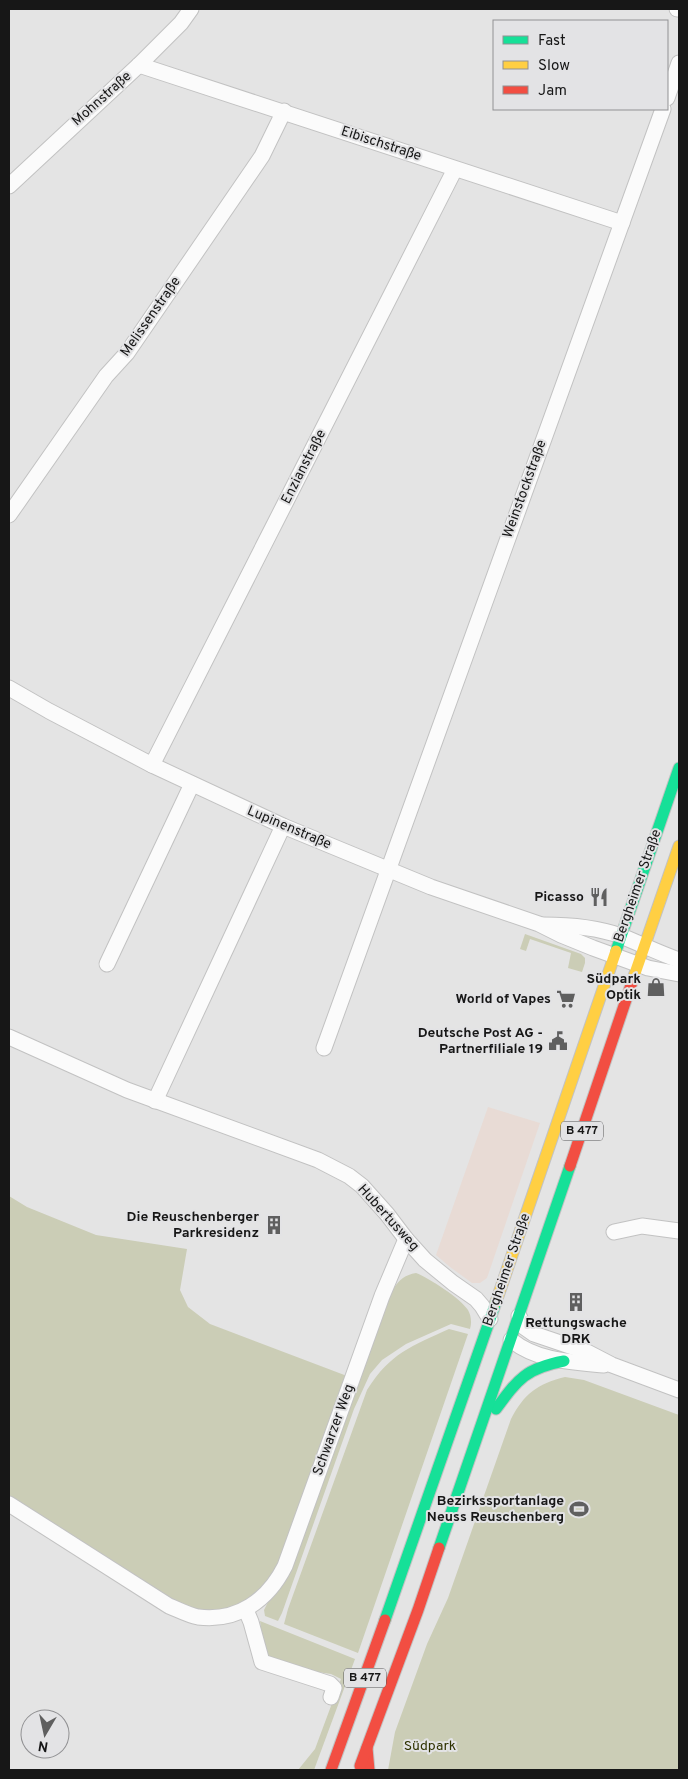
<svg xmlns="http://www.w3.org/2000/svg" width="688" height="1779" font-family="Overpass,sans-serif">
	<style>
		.commercial { fill: #e8dbd5 }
		.green { fill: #cbcdb6 }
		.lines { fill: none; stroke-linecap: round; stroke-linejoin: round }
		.street-casing { stroke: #c2c2c2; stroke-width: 17 }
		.fast-casing { stroke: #c2c2c2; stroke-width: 13 }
		.slow-casing { stroke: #c2c2c2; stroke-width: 13 }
		.jam-casing { stroke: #c2c2c2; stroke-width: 13 }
		.street { stroke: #fbfbfb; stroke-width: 15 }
		.fast { stroke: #16e098; stroke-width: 11 }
		.slow { stroke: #ffcf43; stroke-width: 11 }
		.jam { stroke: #f24e42; stroke-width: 11 }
		.labels { text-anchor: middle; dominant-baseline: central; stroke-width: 4; stroke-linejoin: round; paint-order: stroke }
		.shield { fill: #e3e3e5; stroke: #545455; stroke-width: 1 }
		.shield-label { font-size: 12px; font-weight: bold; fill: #171717 }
		.street-label { font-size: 14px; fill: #171717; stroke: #e3e3e5 }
		.poi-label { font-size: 14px; font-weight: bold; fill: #171717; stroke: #e3e3e5; text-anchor: end }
		.park-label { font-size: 14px; fill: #2f3200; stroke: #e3e3e5 }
	</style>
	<rect width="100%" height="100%" fill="#e4e4e4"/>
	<polygon class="commercial" points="488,1107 540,1123 487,1278 480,1283 472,1283 450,1267 436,1255"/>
	<g class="green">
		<polygon points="525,934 581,954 585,958 585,963 582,972 568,968 571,953 530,939 526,951 520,949"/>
		<polygon points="9,1196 27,1207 96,1235 187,1249 180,1290 188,1307 210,1324 347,1376 276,1573 255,1598 231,1609 205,1611 190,1608 159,1592 9,1497"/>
		<path d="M 416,1273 C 429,1278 460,1298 468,1310 C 471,1315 472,1323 470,1329 L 451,1324 L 406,1344 L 382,1360 L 370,1374 L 354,1409 L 282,1613 L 278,1621 L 265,1616 L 264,1610 L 268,1602 L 275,1595 L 290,1570 L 393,1289 C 400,1279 405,1275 416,1273 Z"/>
		<path d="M 449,1329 L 468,1334 L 358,1653 L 284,1624 L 288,1609 L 367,1390 C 390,1353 412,1346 449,1329 Z"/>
		<path d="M 565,1377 L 584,1380 L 679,1415 L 679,1770 L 388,1770 L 395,1732 L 427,1644 L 448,1598 L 511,1419 C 524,1394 537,1384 565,1377 Z"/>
		<polygon points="260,1621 355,1659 314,1770 298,1770 315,1749 341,1679 331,1674 291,1668 265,1657"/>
	</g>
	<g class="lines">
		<g class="street-casing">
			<g id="street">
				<polyline points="677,9 679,9"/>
				<polyline points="139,65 622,223"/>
				<polyline points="667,98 679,63"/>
				<polyline points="9,186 139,65 181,23 191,9"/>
				<polyline points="9,515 106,376 127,353 262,156 284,111"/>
				<polyline points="9,688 49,711 152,765 283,826 431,887 539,924 561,935 593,948 648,968 679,974"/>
				<polyline points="152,765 455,169"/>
				<path d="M 543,925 C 570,925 596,927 621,936 C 641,944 659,953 679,960"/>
				<polyline points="107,964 192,784"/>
				<polyline points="9,1037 127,1090 318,1160 349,1176 362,1186 387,1214 406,1239 425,1260 453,1283 476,1299 482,1306 490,1319"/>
				<polyline points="324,1048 663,109"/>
				<polyline points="155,1101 283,826"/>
				<polyline points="614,1232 642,1226 679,1231"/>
				<polyline points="519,1316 524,1327 534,1334 587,1352 612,1365 679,1390"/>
				<path d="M 511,1340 C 537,1361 571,1362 604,1365"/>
				<path d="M 9,1504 L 169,1606 C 179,1610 188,1615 198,1617 C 238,1622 268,1600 285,1566 L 382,1296 L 406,1239"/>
				<polyline points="246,1610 251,1622 262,1662 330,1684 334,1688 331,1697"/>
			</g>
		</g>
		<g class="fast-casing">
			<g id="fast">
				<polyline points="616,951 679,768"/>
				<path d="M 496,1409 C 518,1379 526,1368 564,1361"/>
				<polyline points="439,1548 570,1166"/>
				<polyline points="385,1620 496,1302"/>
			</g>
		</g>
		<g class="slow-casing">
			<g id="slow">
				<polyline points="632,982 679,846"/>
				<polyline points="496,1302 616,951"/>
			</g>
		</g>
		<g class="jam-casing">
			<g id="jam">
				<polyline points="570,1166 632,982"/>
				<polyline points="367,1748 369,1770"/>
				<polyline points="360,1766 418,1610 439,1548"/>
				<polyline points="331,1770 385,1620"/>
			</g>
		</g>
		<use href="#street" class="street"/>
		<use href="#fast" class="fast"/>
		<use href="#slow" class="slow"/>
		<use href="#jam" class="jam"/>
	</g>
	<defs>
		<g id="restaurant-bare" transform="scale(1.5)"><path d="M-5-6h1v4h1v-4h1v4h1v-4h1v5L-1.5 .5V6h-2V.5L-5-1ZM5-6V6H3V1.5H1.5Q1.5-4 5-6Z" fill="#5f5f5f" stroke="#e3e3e5" stroke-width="2.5" paint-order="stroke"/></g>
		<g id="shop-bare" transform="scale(1.5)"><path d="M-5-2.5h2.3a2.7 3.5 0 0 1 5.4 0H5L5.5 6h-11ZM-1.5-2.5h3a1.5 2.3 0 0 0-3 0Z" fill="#5f5f5f" stroke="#e3e3e5" stroke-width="2.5" paint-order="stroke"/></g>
		<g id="supermarket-bare" transform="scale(1.5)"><path d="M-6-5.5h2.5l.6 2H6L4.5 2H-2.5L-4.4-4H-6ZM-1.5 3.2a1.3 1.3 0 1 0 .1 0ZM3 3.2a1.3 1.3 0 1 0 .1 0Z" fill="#5f5f5f" stroke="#e3e3e5" stroke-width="2.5" paint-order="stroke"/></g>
		<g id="civic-bare" transform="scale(1.5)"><path d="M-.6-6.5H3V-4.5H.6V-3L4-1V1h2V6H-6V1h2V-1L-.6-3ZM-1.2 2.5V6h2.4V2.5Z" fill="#5f5f5f" stroke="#e3e3e5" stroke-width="2.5" paint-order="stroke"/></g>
		<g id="building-bare" transform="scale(1.5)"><path d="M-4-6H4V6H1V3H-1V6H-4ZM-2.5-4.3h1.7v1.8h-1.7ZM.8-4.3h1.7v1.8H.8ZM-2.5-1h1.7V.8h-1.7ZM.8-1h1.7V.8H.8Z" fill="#5f5f5f" stroke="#e3e3e5" stroke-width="2.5" paint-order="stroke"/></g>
		<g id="stadium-bare" transform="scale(1.5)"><path d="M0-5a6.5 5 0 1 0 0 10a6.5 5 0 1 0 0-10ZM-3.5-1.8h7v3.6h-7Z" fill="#5f5f5f" stroke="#e3e3e5" stroke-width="2.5" paint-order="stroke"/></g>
	</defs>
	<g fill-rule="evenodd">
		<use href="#restaurant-bare" x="599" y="897"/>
		<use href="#shop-bare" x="656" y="987"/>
		<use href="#supermarket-bare" x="566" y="999"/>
		<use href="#civic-bare" x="558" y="1041"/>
		<use href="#building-bare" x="274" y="1225"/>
		<use href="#building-bare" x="576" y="1302"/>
		<use href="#stadium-bare" x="579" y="1509"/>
	</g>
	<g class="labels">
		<g class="shield">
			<rect x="561" y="1121.5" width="42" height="19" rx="4"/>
			<rect x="344" y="1668.5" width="42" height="19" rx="4"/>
		</g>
		<g class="shield-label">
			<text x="582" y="1131">B 477</text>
			<text x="365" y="1678">B 477</text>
		</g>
		<g class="street-label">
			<text transform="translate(102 99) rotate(-42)">Mohnstraße</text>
			<text transform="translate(381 144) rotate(18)">Eibischstraße</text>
			<text transform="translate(151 317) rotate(-55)">Melissenstraße</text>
			<text transform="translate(304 467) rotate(-63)">Enzianstraße</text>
			<text transform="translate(525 489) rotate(-70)">Weinstockstraße</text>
			<text transform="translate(289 828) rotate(23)">Lupinenstraße</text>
			<text transform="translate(638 886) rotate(-71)">Bergheimer Straße</text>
			<text transform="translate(388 1218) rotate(48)">Hubertusweg</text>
			<text transform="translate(507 1270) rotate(-71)">Bergheimer Straße</text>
			<text transform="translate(334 1430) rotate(-70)">Schwarzer Weg</text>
		</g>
		<g class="poi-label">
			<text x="584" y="897">Picasso</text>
			<text x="641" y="979">Südpark<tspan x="641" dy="16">Optik</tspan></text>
			<text x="551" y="999">World of Vapes</text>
			<text x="543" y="1033">Deutsche Post AG -<tspan x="543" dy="16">Partnerfiliale 19</tspan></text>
			<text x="259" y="1217">Die Reuschenberger<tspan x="259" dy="16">Parkresidenz</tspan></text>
			<text x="576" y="1323" text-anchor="middle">Rettungswache<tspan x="576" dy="16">DRK</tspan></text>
			<text x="564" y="1501">Bezirkssportanlage<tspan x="564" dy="16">Neuss Reuschenberg</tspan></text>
		</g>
		<g class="park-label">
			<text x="430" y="1746">Südpark</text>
		</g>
	</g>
	<rect width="688" height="1779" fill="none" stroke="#171717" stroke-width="20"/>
	<rect x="493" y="20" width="175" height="90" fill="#e3e3e5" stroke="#919193"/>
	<rect x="503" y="36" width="25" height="8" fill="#16e098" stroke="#919193"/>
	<text x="538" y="45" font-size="15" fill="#171717">Fast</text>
	<rect x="503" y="61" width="25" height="8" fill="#ffcf43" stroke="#919193"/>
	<text x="538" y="70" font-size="15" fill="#171717">Slow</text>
	<rect x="503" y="86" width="25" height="8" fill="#f24e42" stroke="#919193"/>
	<text x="538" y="95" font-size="15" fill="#171717">Jam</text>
	<g transform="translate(45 1734) rotate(189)"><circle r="24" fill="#e3e3e5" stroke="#919193"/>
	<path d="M0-4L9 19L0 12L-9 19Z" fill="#5f5f5f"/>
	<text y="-8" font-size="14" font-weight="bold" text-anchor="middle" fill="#171717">N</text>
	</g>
</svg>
